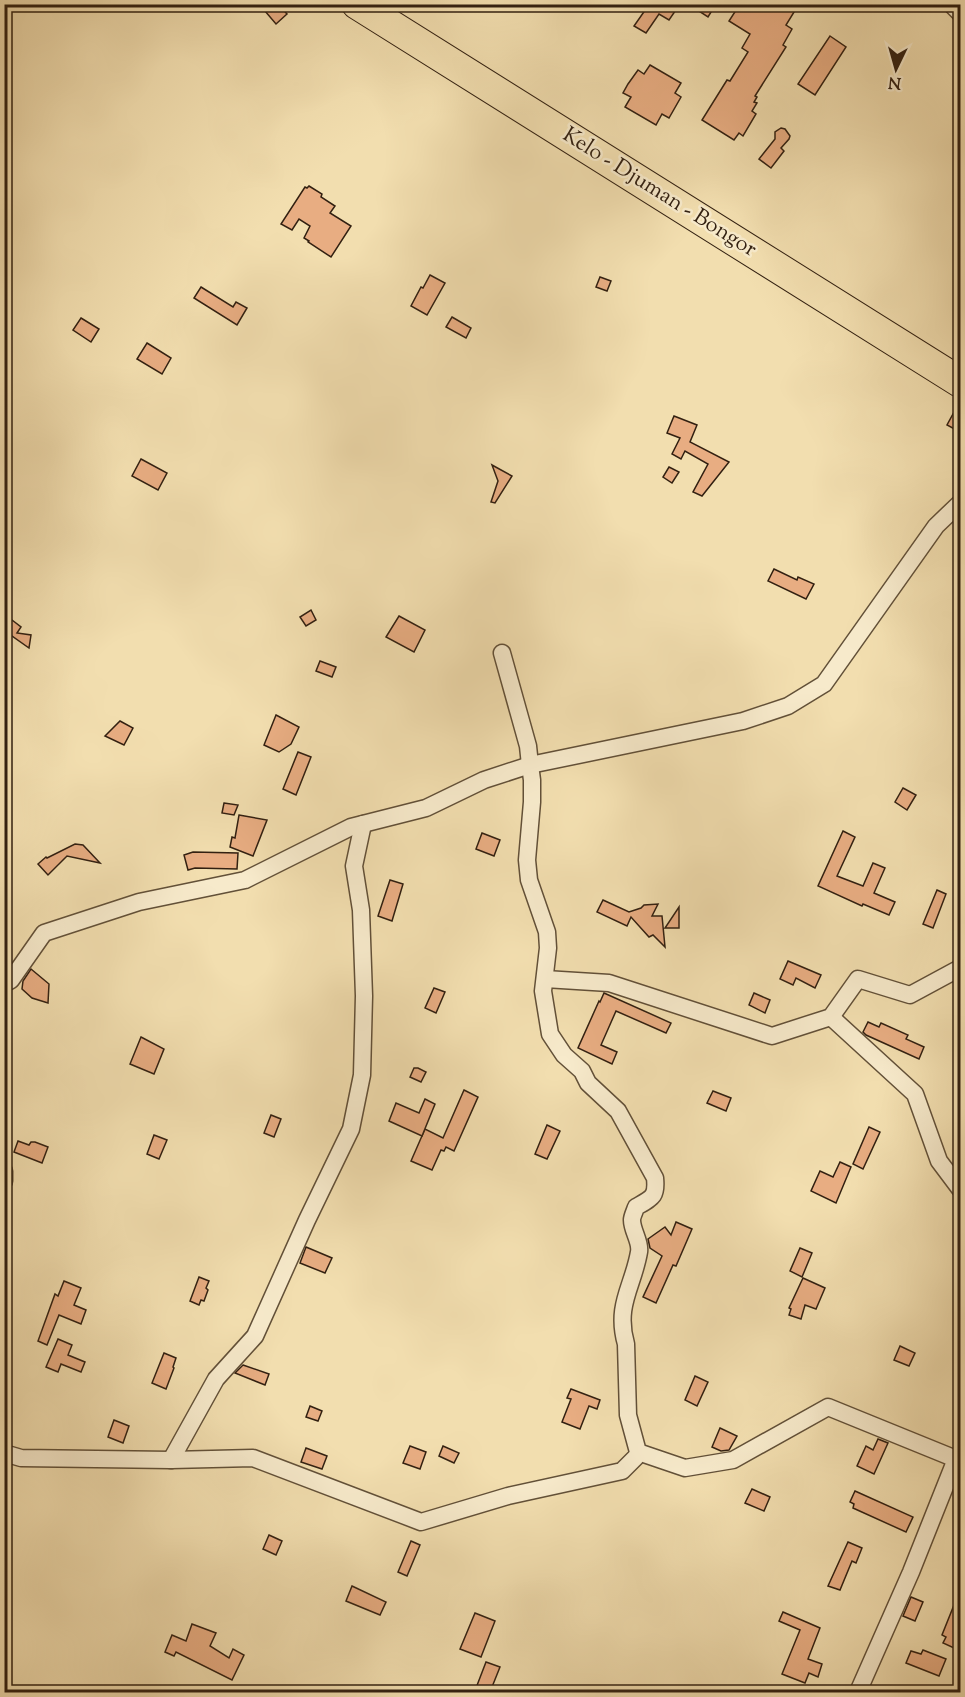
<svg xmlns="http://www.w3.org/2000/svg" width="965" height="1697" font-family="'Sorts Mill Goudy',serif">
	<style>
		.building { fill: #e8ad82; stroke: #322011; stroke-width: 1.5 }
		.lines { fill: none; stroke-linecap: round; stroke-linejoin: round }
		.street-casing { stroke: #625038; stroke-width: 19 }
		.highway-casing { stroke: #322011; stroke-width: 32 }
		.street { stroke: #f7eacb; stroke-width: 16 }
		.highway { stroke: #f2deaf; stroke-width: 30 }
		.labels { text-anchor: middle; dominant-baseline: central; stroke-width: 5; stroke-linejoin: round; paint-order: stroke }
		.street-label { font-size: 22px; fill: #322011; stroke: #f7eacb }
	</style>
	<rect width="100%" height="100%" fill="#f2deaf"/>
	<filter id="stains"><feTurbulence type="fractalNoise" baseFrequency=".00333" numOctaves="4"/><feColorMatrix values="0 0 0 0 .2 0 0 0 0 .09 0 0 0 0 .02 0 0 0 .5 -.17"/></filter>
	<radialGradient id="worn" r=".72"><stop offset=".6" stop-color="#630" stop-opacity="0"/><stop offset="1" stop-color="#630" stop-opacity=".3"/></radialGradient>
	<g class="building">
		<polygon points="259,4 278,4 287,14 276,24"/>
		<polygon points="646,4 680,4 669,20 659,14 646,33 634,26 648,6"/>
		<polygon points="688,4 716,4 708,17"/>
		<polygon points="740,4 799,4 786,25 792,29 783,45 786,47 755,96 757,97 754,102 757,103 752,111 756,114 743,136 739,133 734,140 702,120 727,80 730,81 748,52 742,48 750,34 729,21"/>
		<polygon points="830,36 846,47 815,95 798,84"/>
		<polygon points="650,65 681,83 675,93 681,97 669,118 662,114 656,125 625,107 631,97 623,93 628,84 638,70 644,74"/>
		<polygon points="781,128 785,129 790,136 789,139 781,148 784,151 771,168 759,159 775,139 775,132"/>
		<polygon points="309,186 322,194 321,197 335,206 330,213 351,226 331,257 308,242 309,241 304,238 310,226 299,219 292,230 281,224 305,187 307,188"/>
		<polygon points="430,275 445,283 427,315 411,306 421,287 423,288"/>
		<polygon points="600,277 611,281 607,291 596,287"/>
		<polygon points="201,287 233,307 236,302 247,308 237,325 194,298"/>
		<polygon points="452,317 471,328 466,338 446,327"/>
		<polygon points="81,318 99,329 91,342 73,330"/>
		<polygon points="147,343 171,358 162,374 137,359"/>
		<polygon points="960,401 960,432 947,425"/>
		<polygon points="674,416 697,425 690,442 729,462 702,496 693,492 708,464 685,451 681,459 672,454 680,438 667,433"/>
		<polygon points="141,459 167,473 158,490 132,476"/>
		<polygon points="492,465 512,476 495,503 491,502 498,481"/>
		<polygon points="669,467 679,472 672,483 663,477"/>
		<polygon points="774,569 797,580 798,577 814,584 806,599 768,581"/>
		<polygon points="311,610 316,620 306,626 300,617"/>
		<polygon points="399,616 425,630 414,652 386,637"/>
		<polygon points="12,620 21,627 17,633 31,635 29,648 5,631"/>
		<polygon points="320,661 336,667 332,677 316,671"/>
		<polygon points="276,715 299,727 291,744 279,752 264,745"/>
		<polygon points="120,721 133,728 124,745 105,736"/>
		<polygon points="298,752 311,757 296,795 283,789"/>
		<polygon points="903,788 916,795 907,810 895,802"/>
		<polygon points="224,803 238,805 234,815 222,813"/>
		<polygon points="239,815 267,820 253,856 230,847 232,837 235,838"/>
		<polygon points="843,831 855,837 837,876 863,886 873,863 885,868 874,893 895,902 889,915 863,904 862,906 818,886"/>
		<polygon points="482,833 500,840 494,856 476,849"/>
		<polygon points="75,844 83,845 100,863 67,856 48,875 38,864 46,857 47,858"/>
		<polygon points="193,852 238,853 237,869 195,868 188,870 184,855"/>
		<polygon points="390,880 403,884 392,921 378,916"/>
		<polygon points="937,890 946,894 933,928 923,924"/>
		<polygon points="603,900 629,912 641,908 644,905 658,904 652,916 662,916 665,947 653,935 649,937 631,917 627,926 597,912"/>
		<polygon points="679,907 679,928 665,928"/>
		<polygon points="788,961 821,975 815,988 796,978 793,985 780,979"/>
		<polygon points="31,969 49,984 48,1003 32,998 22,989 23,981"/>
		<polygon points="434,988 445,992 436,1013 425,1008"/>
		<polygon points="604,993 671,1023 666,1033 616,1011 601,1045 617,1052 612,1064 578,1048 599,1001 600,1002"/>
		<polygon points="754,993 770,1000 765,1013 749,1005"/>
		<polygon points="868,1022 879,1027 881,1023 908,1035 906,1039 924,1047 919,1059 866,1035 863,1032"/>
		<polygon points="141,1037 164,1049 154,1074 130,1064"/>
		<polygon points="414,1068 418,1068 426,1072 421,1082 410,1077"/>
		<polygon points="464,1090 478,1097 454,1151 446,1147 444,1151 441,1150 432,1170 411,1161 425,1129 443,1138"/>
		<polygon points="713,1091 731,1098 726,1111 707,1103"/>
		<polygon points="425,1099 435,1104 422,1136 389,1121 396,1103 419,1113"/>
		<polygon points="271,1115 281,1119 274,1137 264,1133"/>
		<polygon points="547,1125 560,1131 547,1159 535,1154"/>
		<polygon points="869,1127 880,1132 863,1169 853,1164"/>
		<polygon points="154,1135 167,1140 159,1159 147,1154"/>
		<polygon points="18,1141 29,1145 31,1142 35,1142 48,1147 42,1163 14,1152"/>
		<polygon points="840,1162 851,1167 836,1203 811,1191 820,1171 833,1177"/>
		<polygon points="676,1222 692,1229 676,1266 673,1265 656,1303 643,1297 662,1256 650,1248 648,1239 665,1227 671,1235"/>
		<polygon points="306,1247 332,1258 325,1273 300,1263"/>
		<polygon points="800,1248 812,1253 802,1277 790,1271"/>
		<polygon points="199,1277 209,1281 206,1288 208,1290 204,1301 201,1300 199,1305 190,1301"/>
		<polygon points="803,1278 825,1288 816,1309 805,1305 801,1319 789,1315 791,1309 789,1308"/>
		<polygon points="64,1281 81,1288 74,1305 86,1310 81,1324 59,1315 47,1345 38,1341 55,1294 58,1296"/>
		<polygon points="58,1339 72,1345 68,1355 85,1362 81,1372 61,1364 58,1372 46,1367"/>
		<polygon points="900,1346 915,1353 909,1366 894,1360"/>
		<polygon points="164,1353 176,1358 173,1367 174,1368 166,1389 152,1383"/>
		<polygon points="243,1365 269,1374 265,1385 235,1373"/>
		<polygon points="695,1376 708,1382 697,1406 685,1400"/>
		<polygon points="571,1389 600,1400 597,1409 589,1406 580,1429 562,1422 571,1399 567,1398"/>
		<polygon points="310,1406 322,1411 318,1421 306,1417"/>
		<polygon points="114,1420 129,1426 123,1443 108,1437"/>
		<polygon points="720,1428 737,1436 729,1450 721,1451 712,1447"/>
		<polygon points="878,1439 888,1443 874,1474 857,1466 866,1446 873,1450"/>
		<polygon points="410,1446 426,1452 420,1469 403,1463"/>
		<polygon points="443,1446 459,1453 454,1463 439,1456"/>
		<polygon points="306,1448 327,1456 322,1469 301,1462"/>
		<polygon points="752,1489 770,1497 764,1511 745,1503"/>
		<polygon points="855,1491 913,1517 906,1532 853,1508 854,1504 850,1502"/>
		<polygon points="269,1535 282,1541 276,1555 263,1549"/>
		<polygon points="411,1541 420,1545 407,1576 398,1572"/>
		<polygon points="848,1542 862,1548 856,1563 852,1561 840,1590 828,1586"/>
		<polygon points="352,1586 386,1602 380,1615 346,1601"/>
		<polygon points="960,1590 960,1633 954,1648 943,1643 946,1637 942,1635"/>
		<polygon points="911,1597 923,1602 915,1621 903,1616"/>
		<polygon points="783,1612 820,1628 808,1659 822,1664 818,1677 809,1673 805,1683 782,1674 800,1630 779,1621"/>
		<polygon points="475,1613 495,1621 481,1657 460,1649"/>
		<polygon points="192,1624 216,1633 210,1646 229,1658 233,1649 244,1655 232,1680 176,1652 174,1656 165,1652 172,1635 186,1641"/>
		<polygon points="923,1650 946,1659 939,1676 906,1663 911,1651 921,1654"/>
		<polygon points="486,1662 500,1667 490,1692 477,1692 479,1689 476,1688"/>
	</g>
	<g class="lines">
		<g class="street-casing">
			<g id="street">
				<polyline points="951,4 960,13"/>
				<path d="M 502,653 L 528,746 L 530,765 L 532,780 L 532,802 L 527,860 L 529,880 L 547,932 L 548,948 L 543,991 L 550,1034 L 564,1055 L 582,1071 L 588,1083 L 618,1111 L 655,1178 C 657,1197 652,1198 636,1207 C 635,1211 632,1216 632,1220 C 632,1231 641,1242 639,1252 C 633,1287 615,1305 626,1344 L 628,1415 L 638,1452 L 685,1468 L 733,1460 L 828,1407 L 956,1459 L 911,1572 L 858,1692"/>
				<polyline points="545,979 609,983 772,1036 831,1017 858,979 910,995 960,968"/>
				<polyline points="4,984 11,980 44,933 139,902 245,880 351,827 426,808 484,780 530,765 743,721 788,706 824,684 936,526 960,503"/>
				<polyline points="831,1017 915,1094 939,1161 960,1189"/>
				<polyline points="4,1171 4,1181"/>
				<polyline points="4,1453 21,1458 171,1460 253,1458 421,1522 508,1496 622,1471 636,1457"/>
				<polyline points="171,1460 216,1379 255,1336 307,1220 351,1129 362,1075 364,996 361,910 354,866 363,824"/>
			</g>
		</g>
		<g class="highway-casing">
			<polyline id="highway" points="357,4 960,382"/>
		</g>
		<use href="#street" class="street"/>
		<use href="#highway" class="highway"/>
	</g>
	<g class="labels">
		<g class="street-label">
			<text transform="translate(659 193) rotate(32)">Kelo - Djuman - Bongor</text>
		</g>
	</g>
	<rect width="965" height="1697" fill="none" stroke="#f2deaf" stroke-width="24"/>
	<rect x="6" y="6" width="953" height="1685" fill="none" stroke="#322011" stroke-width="3"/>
	<rect x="12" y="12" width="941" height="1673" fill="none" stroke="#322011" stroke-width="1.5"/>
	<g transform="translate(896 69) rotate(185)" stroke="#f7eacb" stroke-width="4.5" paint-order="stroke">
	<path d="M0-4.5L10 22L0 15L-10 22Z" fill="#322011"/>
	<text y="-9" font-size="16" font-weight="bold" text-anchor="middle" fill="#322011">N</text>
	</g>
	<rect width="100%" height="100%" filter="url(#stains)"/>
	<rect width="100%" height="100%" fill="url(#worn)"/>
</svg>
